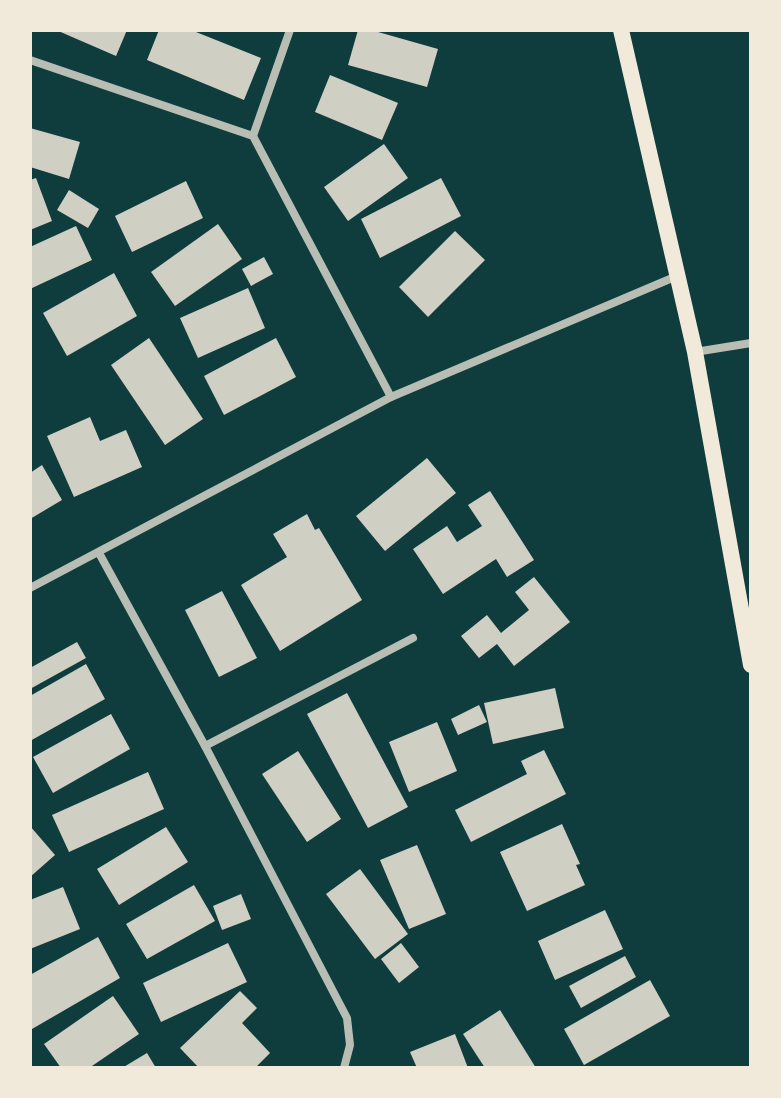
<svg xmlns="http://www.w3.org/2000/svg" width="781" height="1098" font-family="Rubik,sans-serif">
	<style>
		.building { fill: #cfcfc3 }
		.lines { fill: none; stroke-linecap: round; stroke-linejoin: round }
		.minor { stroke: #b8beb3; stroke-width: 8 }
		.secondary { stroke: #f1e9da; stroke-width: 16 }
	</style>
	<rect width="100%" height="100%" fill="#0f3d3e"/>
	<g class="building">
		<polygon points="56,30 127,30 116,56"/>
		<polygon points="159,30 191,30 261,58 244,100 147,60"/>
		<polygon points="358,30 371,30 438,49 427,87 348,65"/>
		<polygon points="330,75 398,103 382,140 315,112"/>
		<polygon points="30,128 80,142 69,179 30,167"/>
		<polygon points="384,144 408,178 348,221 324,187"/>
		<polygon points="36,178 52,221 30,230 30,180"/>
		<polygon points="441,178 461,216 380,258 361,219"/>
		<polygon points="186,181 203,218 132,252 115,216"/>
		<polygon points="69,190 99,209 88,228 57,210"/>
		<polygon points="218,224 242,259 175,306 151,272"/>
		<polygon points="76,226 92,260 30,289 30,247"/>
		<polygon points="455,231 485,260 428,317 399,287"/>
		<polygon points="264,257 273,274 251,286 242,269"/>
		<polygon points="114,273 137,316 67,356 43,313"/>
		<polygon points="248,288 265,328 198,358 180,318"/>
		<polygon points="149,338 203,419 165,445 111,365"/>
		<polygon points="276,338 296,377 224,415 204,376"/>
		<polygon points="90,417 100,441 126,430 142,467 74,497 47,436"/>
		<polygon points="427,458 456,493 385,551 356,516"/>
		<polygon points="42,465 62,500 30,519 30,473"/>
		<polygon points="490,491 534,560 507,577 496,559 443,594 413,549 447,526 457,542 482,526 468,505"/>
		<polygon points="307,514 315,530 319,528 362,600 280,651 241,585 287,557 273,534"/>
		<polygon points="534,577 570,622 514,666 497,644 479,658 461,636 487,615 501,633 529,610 515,592"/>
		<polygon points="222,591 257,658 219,677 185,610"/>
		<polygon points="77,642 86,658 30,689 30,668"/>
		<polygon points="86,664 105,699 30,741 30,696"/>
		<polygon points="555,688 564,728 493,744 484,703"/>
		<polygon points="347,693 408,807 368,828 307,714"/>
		<polygon points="479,705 487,722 458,735 451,719"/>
		<polygon points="111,714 130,749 53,793 33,757"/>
		<polygon points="437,722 457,771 409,792 389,742"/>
		<polygon points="544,750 566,794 471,842 455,810 527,774 521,761"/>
		<polygon points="298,751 341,819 307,842 262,774"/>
		<polygon points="148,772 164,809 69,852 52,815"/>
		<polygon points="562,824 580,864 576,865 585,885 527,911 500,852"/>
		<polygon points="30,826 55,855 30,877"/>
		<polygon points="166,827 188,862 119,905 97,869"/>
		<polygon points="417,845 446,914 409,929 380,860"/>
		<polygon points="360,869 408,934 375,959 326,894"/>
		<polygon points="194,885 215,921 147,959 126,924"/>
		<polygon points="63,887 80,929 30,949 30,900"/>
		<polygon points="241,894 251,919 222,930 213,906"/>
		<polygon points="605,910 623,949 555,980 538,941"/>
		<polygon points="98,937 120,978 32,1029 30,1025 30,975"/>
		<polygon points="228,943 247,982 161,1022 143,983"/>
		<polygon points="401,943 419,967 399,983 381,959"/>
		<polygon points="625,956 636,977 581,1008 569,986"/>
		<polygon points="650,980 670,1016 584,1065 564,1029"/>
		<polygon points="240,991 257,1008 242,1023 270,1053 255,1068 199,1068 180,1048"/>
		<polygon points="113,996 139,1034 89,1068 61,1068 44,1044"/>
		<polygon points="500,1010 536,1068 485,1068 463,1034"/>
		<polygon points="455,1034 468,1068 417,1068 410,1052"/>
		<polygon points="147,1053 156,1068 122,1068"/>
	</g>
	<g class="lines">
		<g class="minor">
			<polyline points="30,60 253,136 391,397"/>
			<polyline points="253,136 290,30"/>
			<polyline points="695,352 751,343"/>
			<polyline points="99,553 205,746 347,1018 350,1045 344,1068"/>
			<polyline points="30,588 391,397 677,276"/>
			<polyline points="205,746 413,638"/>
		</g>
		<polyline class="secondary" points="621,30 695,352 751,665"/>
	</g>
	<rect width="781" height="1098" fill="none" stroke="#f1e9da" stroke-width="64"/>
</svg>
